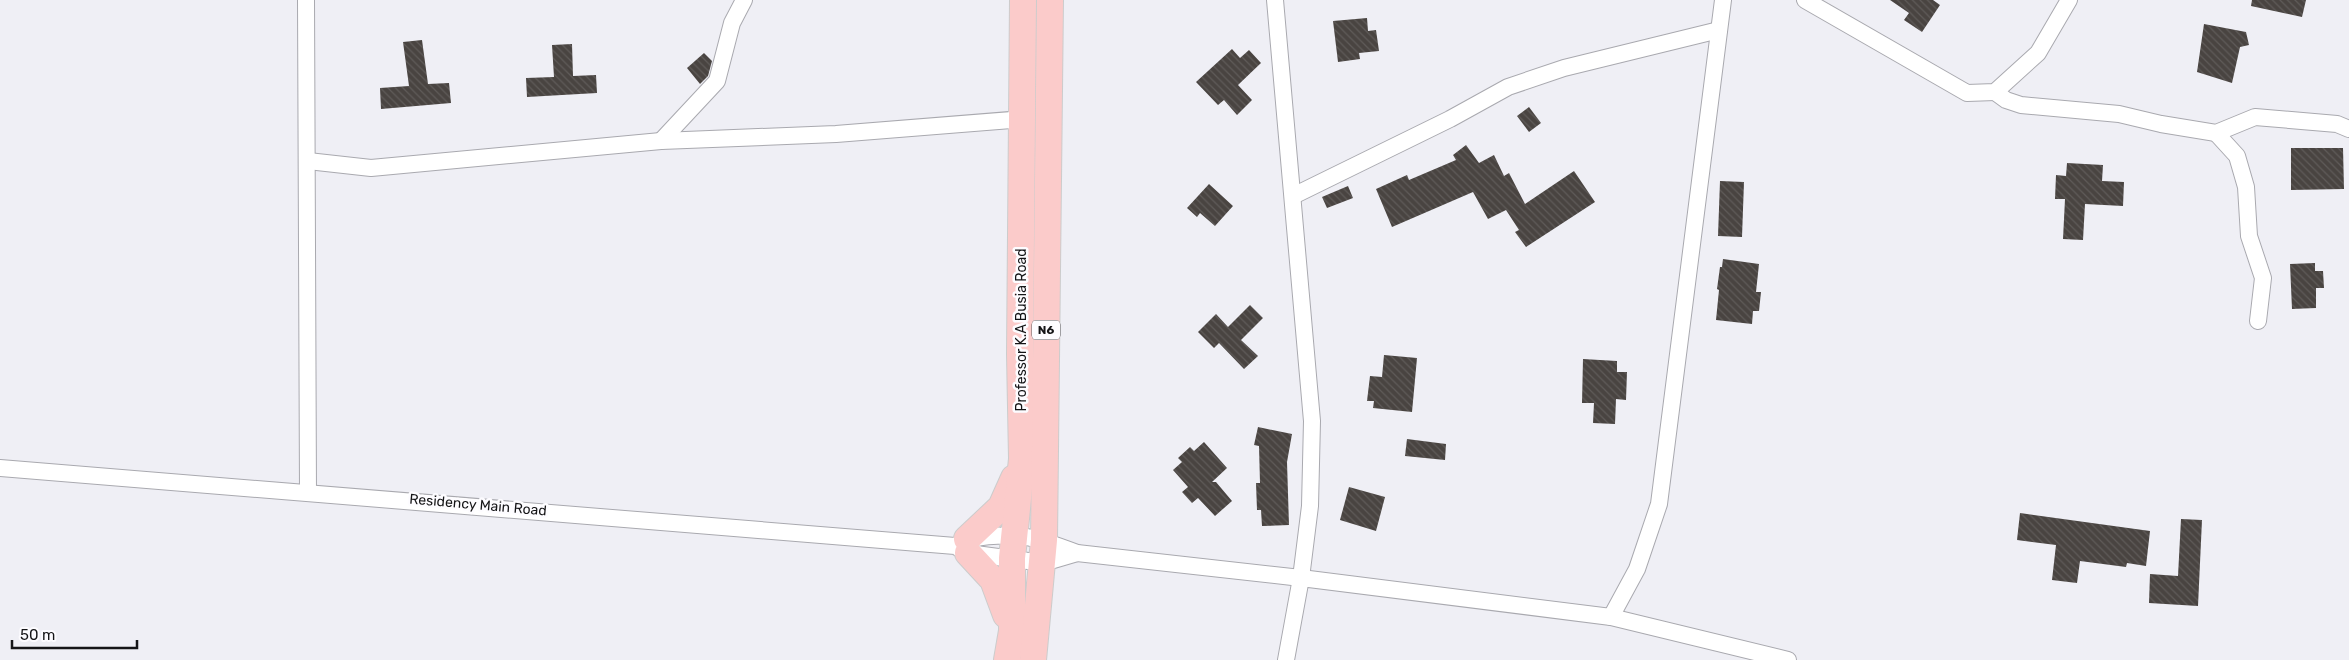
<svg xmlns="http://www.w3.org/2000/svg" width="2349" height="660" font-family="Rubik,sans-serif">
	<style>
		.building { fill: url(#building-back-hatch) }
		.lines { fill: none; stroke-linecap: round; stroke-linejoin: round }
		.street-casing { stroke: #a9a9af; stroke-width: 18 }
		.primary-casing { stroke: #ccc; stroke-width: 28 }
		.street { stroke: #fff; stroke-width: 16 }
		.primary { stroke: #fbcbca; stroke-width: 26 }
		.labels { text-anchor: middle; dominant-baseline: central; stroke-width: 5; stroke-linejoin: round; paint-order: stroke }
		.shield { fill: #fdfcff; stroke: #5b5a5d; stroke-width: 1 }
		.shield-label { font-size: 12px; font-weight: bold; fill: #151517 }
		.street-label { font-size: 14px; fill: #151517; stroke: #fdfcff }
	</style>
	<defs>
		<pattern id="building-back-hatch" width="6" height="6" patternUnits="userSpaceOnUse" patternTransform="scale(1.25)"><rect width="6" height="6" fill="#494441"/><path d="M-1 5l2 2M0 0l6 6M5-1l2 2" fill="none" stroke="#5f5b59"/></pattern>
	</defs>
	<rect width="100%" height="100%" fill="#efeff5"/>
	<g class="building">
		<polygon points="1890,0 1933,0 1940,5 1922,32 1904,20 1909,13"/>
		<polygon points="2252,0 2306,0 2302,17 2251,6"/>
		<polygon points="1367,18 1368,31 1376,30 1379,51 1359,53 1360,59 1338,62 1333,21"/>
		<polygon points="2204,24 2246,32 2249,45 2240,47 2232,83 2197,72"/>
		<polygon points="422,40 428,84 449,83 451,103 381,109 380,88 409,86 403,42"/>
		<polygon points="572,44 573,76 596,75 597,93 527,97 526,78 554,77 552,45"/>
		<polygon points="1232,49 1240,58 1249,50 1261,63 1238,85 1252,100 1237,115 1224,100 1218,105 1196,82"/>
		<polygon points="704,53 712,61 708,76 700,84 687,68"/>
		<polygon points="1529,107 1541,123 1529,132 1517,116"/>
		<polygon points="1466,145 1479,163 1494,155 1504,176 1509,173 1525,204 1574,171 1595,202 1526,247 1515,232 1519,230 1506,210 1488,219 1473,192 1392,227 1376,189 1407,175 1409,180 1456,160 1453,155"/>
		<polygon points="2291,148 2343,148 2344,189 2291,190"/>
		<polygon points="2067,163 2103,165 2102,181 2124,182 2123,206 2085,204 2083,240 2063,239 2065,199 2055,199 2056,175 2066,176"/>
		<polygon points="1720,181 1744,182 1742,237 1718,236"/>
		<polygon points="1209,184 1233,206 1215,226 1200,213 1197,217 1187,208"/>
		<polygon points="1348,186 1353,198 1327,208 1322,197"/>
		<polygon points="1723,259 1759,264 1756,292 1761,292 1759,311 1753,311 1752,324 1716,320 1719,290 1717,289 1720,267 1722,267"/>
		<polygon points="2315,263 2315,271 2323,271 2324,288 2316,288 2316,308 2292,309 2290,264"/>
		<polygon points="1250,305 1263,318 1241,340 1258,356 1244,369 1219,343 1214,348 1198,332 1216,314 1228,327"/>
		<polygon points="1384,355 1417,358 1412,412 1373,408 1374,401 1367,401 1370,376 1382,377"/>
		<polygon points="1583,359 1617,361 1617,372 1627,372 1626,400 1616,399 1615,424 1593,423 1594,403 1582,403"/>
		<polygon points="1258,427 1292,434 1287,462 1289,525 1262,526 1261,510 1257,510 1256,483 1260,483 1259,446 1254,445"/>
		<polygon points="1407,439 1446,444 1445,460 1405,456"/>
		<polygon points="1204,442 1227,468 1212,482 1216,482 1232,501 1215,516 1198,498 1192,503 1182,492 1188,487 1173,470 1182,462 1178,458 1190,447 1194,451"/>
		<polygon points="1349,487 1385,497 1376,531 1340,520"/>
		<polygon points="2020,513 2150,531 2146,566 2127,563 2126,567 2080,561 2077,583 2052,580 2056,545 2017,540"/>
		<polygon points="2181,519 2202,520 2198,606 2149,603 2150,574 2178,576"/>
	</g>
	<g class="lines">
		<g class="street-casing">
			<g id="street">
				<polyline points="306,0 308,492"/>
				<polyline points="1805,0 1967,93 1995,92 2038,53 2069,0"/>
				<polyline points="1995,92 2006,100 2021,105 2119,114 2161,124 2216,133 2255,117 2337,124 2349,129"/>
				<polyline points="2216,133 2237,156 2246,187 2249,236 2263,278 2258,321"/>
				<polyline points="661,141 717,81 732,23 744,0"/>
				<polyline points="308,161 371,168 661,141 836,134 1023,119"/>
				<polyline points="1293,196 1450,119 1508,87 1564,68 1719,30"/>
				<polyline points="0,468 955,546 968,553 1043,563 1077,553"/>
				<path d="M 968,539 C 1016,531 1033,536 1077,553 L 1301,578 L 1310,506 L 1312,421 L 1275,0"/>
				<polyline points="1611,617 1788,660"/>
				<polyline points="1286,660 1301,578 1611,617 1637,569 1659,504 1723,0"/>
			</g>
		</g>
		<g class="primary-casing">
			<g id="primary">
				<polyline points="967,539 1001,507 1014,478"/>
				<polyline points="968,553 993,580 1006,615"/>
				<polyline points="1007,660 1012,631 1012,558 1022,459 1020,354 1023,0"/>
				<polyline points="1033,660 1044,540 1050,0"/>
			</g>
		</g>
		<use href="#street" class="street"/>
		<use href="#primary" class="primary"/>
	</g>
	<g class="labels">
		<rect class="shield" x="1032" y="320.5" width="28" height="19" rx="4"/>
		<g class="shield-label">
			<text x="1046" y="330">N6</text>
		</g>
		<g class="street-label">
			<text transform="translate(1021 330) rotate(-90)">Professor K.A Busia Road</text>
			<text transform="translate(478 505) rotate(5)">Residency Main Road</text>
		</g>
	</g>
	<path d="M12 640v8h125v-8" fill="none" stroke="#151517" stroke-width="2.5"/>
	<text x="20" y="640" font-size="15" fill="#151517" stroke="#fdfcff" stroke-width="4" paint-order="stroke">50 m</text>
</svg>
